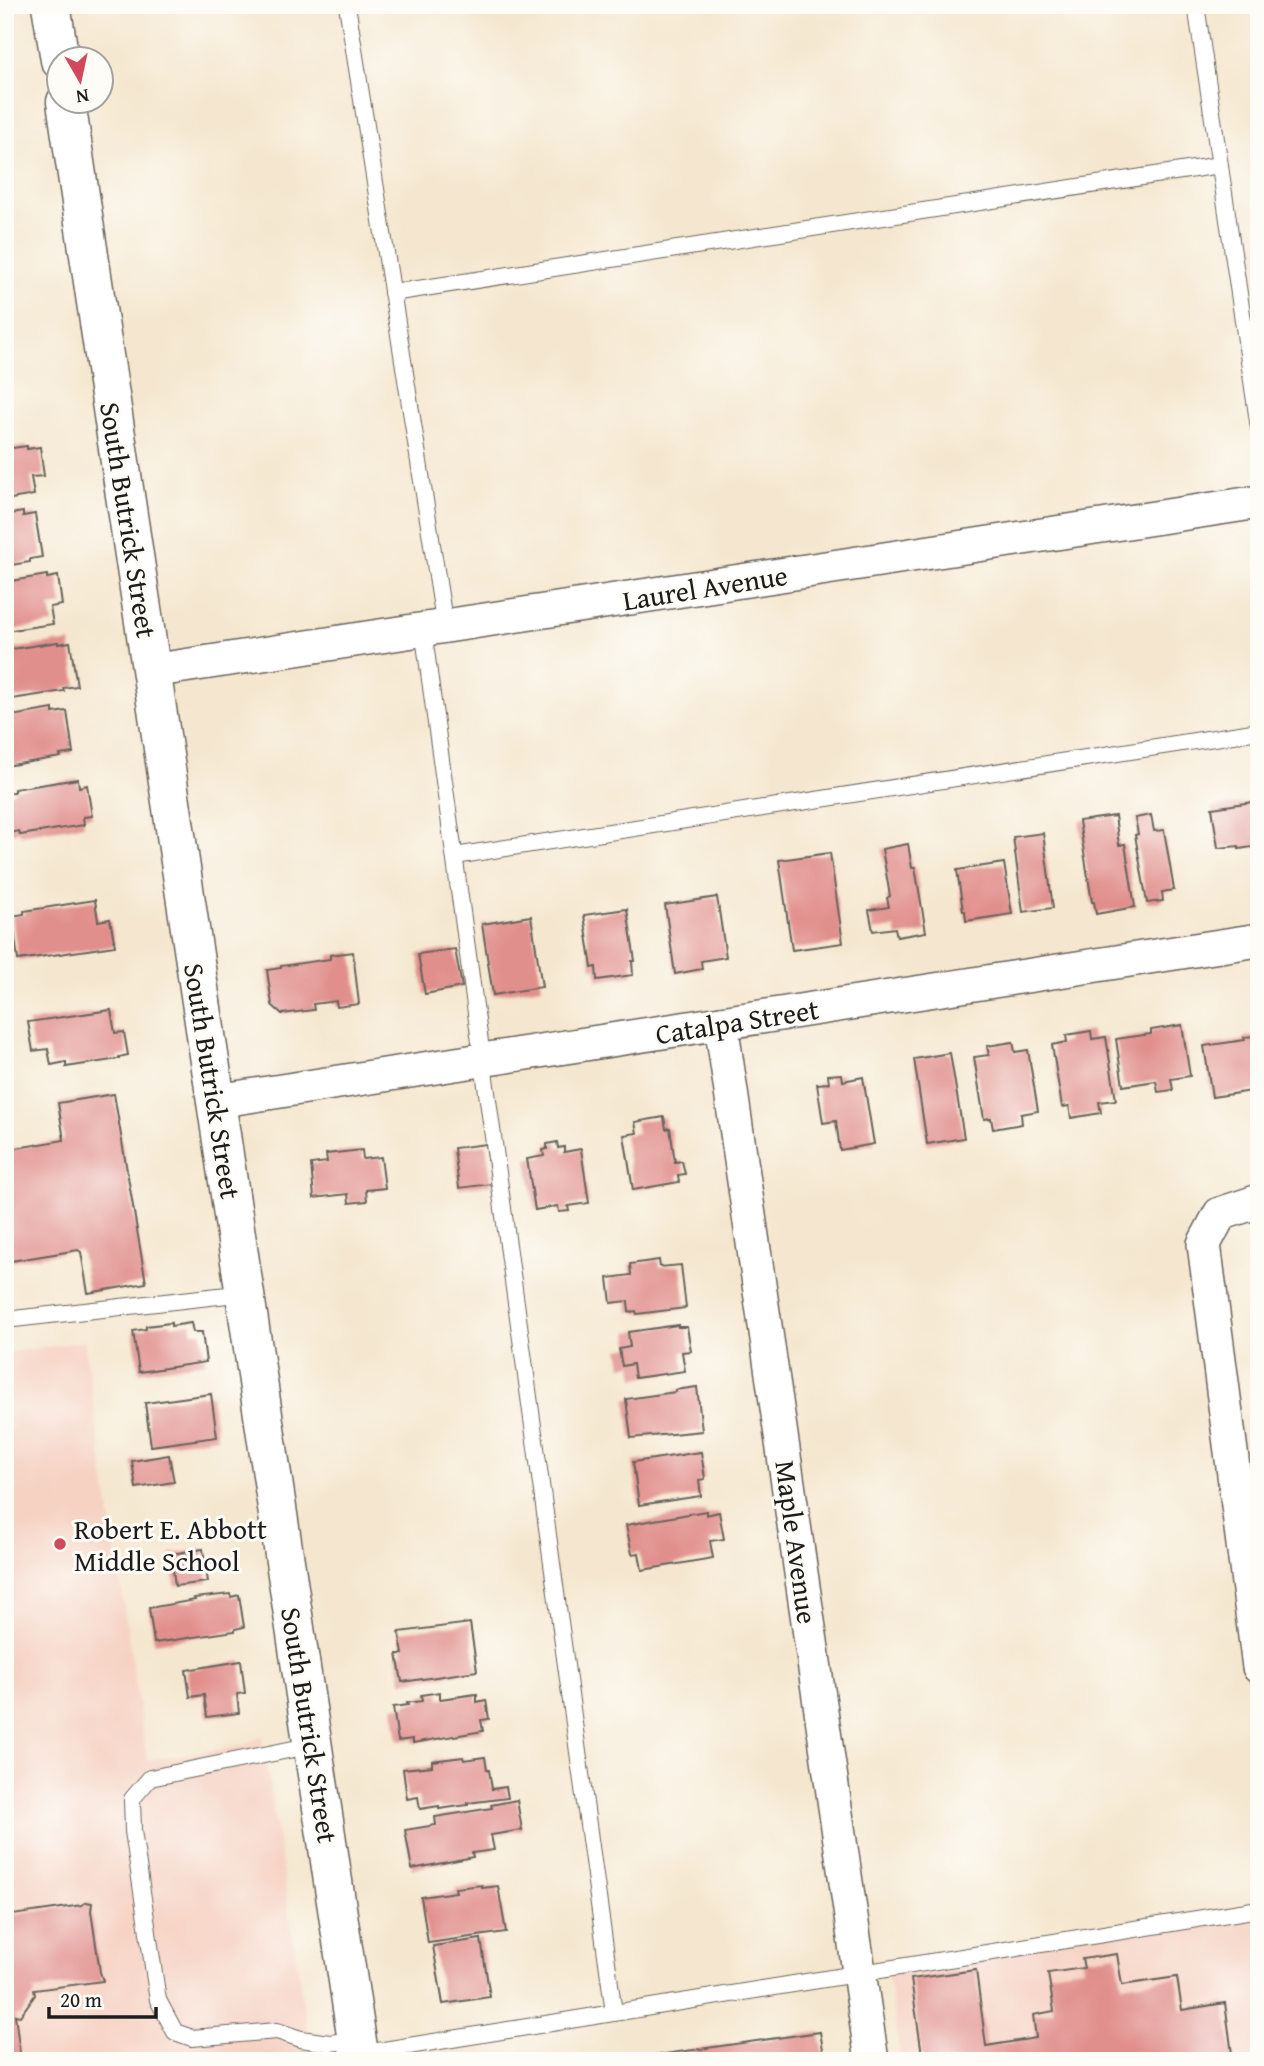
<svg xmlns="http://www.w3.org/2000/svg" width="1264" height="2066" font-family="'Gentium Book Plus',serif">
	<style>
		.built { fill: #f6d2c3 }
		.building { fill: #e18f8c }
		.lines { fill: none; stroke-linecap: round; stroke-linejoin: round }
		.service-casing { stroke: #68635b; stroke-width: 18 }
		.minor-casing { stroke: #68635b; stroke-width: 36 }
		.tertiary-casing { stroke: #68635b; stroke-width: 41 }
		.service { stroke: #fff; stroke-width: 16 }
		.minor { stroke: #fff; stroke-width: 33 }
		.tertiary { stroke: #fff; stroke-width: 38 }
		.poi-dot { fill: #d1495b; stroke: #fdfcf7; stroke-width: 2.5 }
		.labels { text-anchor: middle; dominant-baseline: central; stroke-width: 6; stroke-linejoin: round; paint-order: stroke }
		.street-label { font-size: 28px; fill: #1c1c1c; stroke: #fdfcf7 }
		.poi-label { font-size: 28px; fill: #1c1c1c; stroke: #fdfcf7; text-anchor: start }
	</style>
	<rect width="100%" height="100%" fill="#fdfcf7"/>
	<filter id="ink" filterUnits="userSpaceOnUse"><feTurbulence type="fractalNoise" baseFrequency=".0143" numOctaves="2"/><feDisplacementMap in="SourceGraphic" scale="14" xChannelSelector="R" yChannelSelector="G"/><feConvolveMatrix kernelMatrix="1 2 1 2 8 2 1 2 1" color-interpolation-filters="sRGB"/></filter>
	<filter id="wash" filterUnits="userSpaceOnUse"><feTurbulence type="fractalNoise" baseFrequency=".00686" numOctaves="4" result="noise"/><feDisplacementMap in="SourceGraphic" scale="28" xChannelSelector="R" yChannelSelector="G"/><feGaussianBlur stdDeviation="1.57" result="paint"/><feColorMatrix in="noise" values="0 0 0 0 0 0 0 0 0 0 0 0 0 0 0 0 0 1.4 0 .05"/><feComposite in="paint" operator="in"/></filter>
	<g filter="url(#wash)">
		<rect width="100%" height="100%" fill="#f5e7cf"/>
		<g class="built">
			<polygon points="84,1341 147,1760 241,1746 262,1736 312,2061 5,2061 5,1353"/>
			<polygon points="1259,1907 1259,2061 901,2061 886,1963"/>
		</g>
		<g id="blocks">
			<g class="building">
				<polygon points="27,446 27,449 40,447 44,476 31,477 34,495 5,500 5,449"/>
				<polygon points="23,512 23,516 35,514 42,557 30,559 30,562 5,566 5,515"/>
				<polygon points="47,575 47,578 58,576 62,605 50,607 53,624 5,631 5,582"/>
				<polygon points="58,642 58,644 70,642 77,686 63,688 64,691 5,700 5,650"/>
				<polygon points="53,709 53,713 67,711 73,753 60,755 61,757 5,766 5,717"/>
				<polygon points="78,779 79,787 87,785 92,816 83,817 84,825 20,835 19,831 5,834 5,793 14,792 14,789"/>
				<polygon points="1259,801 1259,846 1239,849 1239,846 1218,848 1212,808"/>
				<polygon points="1151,815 1154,831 1164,830 1174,890 1162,892 1163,901 1147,903 1135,835 1138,834 1135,818"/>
				<polygon points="1115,816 1119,845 1125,844 1135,907 1096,914 1094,902 1092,902 1079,821"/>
				<polygon points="1043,833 1053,908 1023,912 1013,837"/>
				<polygon points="908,844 912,868 915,867 926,932 897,937 895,928 873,931 869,910 889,907 887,898 890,896 882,849"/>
				<polygon points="830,853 843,943 792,950 779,860"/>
				<polygon points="1004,863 1012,914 966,921 965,911 963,911 957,870"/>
				<polygon points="717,897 726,957 701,961 702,969 675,974 665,905"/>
				<polygon points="95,900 98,921 110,919 115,946 18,960 12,916 24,914 24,911"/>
				<polygon points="627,909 635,961 632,961 633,975 597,980 596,967 592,968 584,915"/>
				<polygon points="531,916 542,987 493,995 482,924"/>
				<polygon points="455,949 462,987 425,994 418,954"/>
				<polygon points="353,952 359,1004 337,1007 336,1001 313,1004 314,1010 282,1014 272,1005 267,970 281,968 281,966 330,959 330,955"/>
				<polygon points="111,1010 115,1033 124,1032 128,1055 119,1057 119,1059 66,1067 66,1062 51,1065 48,1049 33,1051 28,1022"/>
				<polygon points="1182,1025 1190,1076 1171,1079 1173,1090 1158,1092 1156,1081 1123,1086 1116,1039 1151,1034 1151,1030"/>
				<polygon points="1091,1031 1092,1039 1106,1037 1116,1100 1099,1102 1101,1113 1071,1118 1069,1106 1062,1107 1052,1045 1067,1042 1066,1035"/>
				<polygon points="1254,1036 1255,1039 1259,1038 1259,1090 1212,1097 1204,1046 1245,1040 1244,1037"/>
				<polygon points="1013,1042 1015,1052 1028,1050 1038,1111 1021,1114 1022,1124 993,1129 991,1118 984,1119 974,1057 989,1055 987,1046"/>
				<polygon points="950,1053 964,1138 927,1144 914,1059"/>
				<polygon points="842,1074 843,1081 863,1077 874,1144 840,1150 836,1121 823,1123 817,1084 829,1083 828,1075"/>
				<polygon points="114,1094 146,1283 88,1293 81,1252 78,1250 5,1262 5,1150 64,1140 58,1103"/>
				<polygon points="664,1117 666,1129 670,1128 675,1162 682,1161 685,1174 678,1175 679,1182 633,1190 624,1135 637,1133 635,1122"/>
				<polygon points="557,1142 558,1148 564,1147 564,1152 581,1149 589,1203 568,1206 569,1211 559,1212 558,1206 535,1210 527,1159 544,1156 543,1150 547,1149 547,1144"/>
				<polygon points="486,1144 492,1184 459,1188 454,1148"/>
				<polygon points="362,1150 363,1159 381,1157 385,1188 366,1190 367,1201 349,1203 348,1194 314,1198 311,1164 327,1162 326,1154"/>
				<polygon points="659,1260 660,1267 681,1265 686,1308 637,1314 636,1311 629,1312 628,1301 611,1303 608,1278 631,1275 630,1264"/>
				<polygon points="171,1323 171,1326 191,1323 193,1332 202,1332 206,1362 139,1372 133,1331 146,1329 146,1326"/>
				<polygon points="678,1325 678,1327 687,1327 691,1351 682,1352 685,1371 635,1378 633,1364 622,1366 619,1349 630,1347 628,1332"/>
				<polygon points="697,1387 702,1431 631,1438 626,1399 676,1392 675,1390"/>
				<polygon points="211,1394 217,1437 151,1446 145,1403"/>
				<polygon points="701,1452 705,1479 699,1480 701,1496 639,1505 633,1462"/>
				<polygon points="169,1455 174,1482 136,1488 132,1461"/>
				<polygon points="706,1511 706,1515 719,1512 724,1539 710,1541 713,1558 642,1570 639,1553 632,1554 626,1525"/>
				<polygon points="203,1549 208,1582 175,1586 171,1554"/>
				<polygon points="230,1594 231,1597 239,1595 244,1627 235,1629 235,1631 154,1643 149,1608 195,1600 194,1598"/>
				<polygon points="470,1623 477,1671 402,1682 397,1654 403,1654 399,1632"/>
				<polygon points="241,1661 245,1693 237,1694 239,1713 207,1717 204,1695 190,1697 186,1670"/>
				<polygon points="440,1692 440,1699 477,1694 477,1702 486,1700 489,1719 481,1720 483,1731 413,1743 413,1739 398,1741 393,1707 408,1705 407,1703 422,1701 421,1695"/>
				<polygon points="463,1757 464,1760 485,1757 487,1770 489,1770 492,1789 506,1787 508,1798 468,1803 468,1805 439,1809 439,1806 420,1809 418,1797 407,1799 403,1769 432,1766 432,1761"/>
				<polygon points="517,1800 522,1830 491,1835 494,1850 472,1853 473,1857 412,1869 405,1830 436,1825 435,1817 492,1808 491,1805"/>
				<polygon points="482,1885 482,1888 498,1886 506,1932 428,1943 421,1897 456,1892 455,1888"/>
				<polygon points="86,1902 92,1903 91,1911 100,1972 103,1981 34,1990 35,1995 20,2016 15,2015 21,2061 5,2061 5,1916 82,1905"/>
				<polygon points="481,1939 490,1997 443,2004 433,1946"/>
				<polygon points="1117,1954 1122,1985 1177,1977 1182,2010 1225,2003 1233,2061 923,2061 911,1979 976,1970 986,2046 1036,2038 1033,2015 1054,2011 1048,1973 1084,1968 1082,1959"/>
				<polygon points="820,2032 825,2061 629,2061 629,2059"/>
			</g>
		</g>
	</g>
	<g filter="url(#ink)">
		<use href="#blocks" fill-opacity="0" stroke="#68635b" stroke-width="2"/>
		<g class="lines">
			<g class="service-casing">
				<g id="service">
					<polyline points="347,5 445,627"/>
					<polyline points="1196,5 1259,428"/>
					<polyline points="392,293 1220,165"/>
					<polyline points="423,629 614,2013"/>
					<polyline points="455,856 1259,731"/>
					<polyline points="5,1320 245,1293"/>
					<polyline points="313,1745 150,1778 132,1799 133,1831 158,2000 175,2032 192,2038 277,2031 301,2039 329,2043 356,2040"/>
					<polyline points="359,2054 1259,1909"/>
				</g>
			</g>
			<g class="minor-casing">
				<g id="minor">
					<polyline points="151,671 1259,502"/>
					<polyline points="721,1023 872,2061"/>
					<polyline points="216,1101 1259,940"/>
					<polyline points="1259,1201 1220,1214 1204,1244 1259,1667"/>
				</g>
			</g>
			<g class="tertiary-casing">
				<g id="tertiary">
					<polyline points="51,5 60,60"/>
					<polyline points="66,102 360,2061"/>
				</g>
			</g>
			<use href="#service" class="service"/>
			<use href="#minor" class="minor"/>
			<use href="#tertiary" class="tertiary"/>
		</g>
	</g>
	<circle class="poi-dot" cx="60" cy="1544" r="7"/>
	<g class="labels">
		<g class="street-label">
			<text transform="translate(129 520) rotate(81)">South Butrick Street</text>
			<text transform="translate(705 587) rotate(-9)">Laurel Avenue</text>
			<text transform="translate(737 1021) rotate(-9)">Catalpa Street</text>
			<text transform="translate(213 1081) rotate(81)">South Butrick Street</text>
			<text transform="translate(797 1542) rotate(82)">Maple Avenue</text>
			<text transform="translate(310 1725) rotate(81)">South Butrick Street</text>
		</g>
		<g class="poi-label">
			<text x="74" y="1528">Robert E. Abbott<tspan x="74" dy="32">Middle School</tspan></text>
		</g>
	</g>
	<rect width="1264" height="2066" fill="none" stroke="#fdfcf7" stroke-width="28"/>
	<g transform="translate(80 80) rotate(171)"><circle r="33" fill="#fdfcf7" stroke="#a3a29f" stroke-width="2"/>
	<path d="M0-5L12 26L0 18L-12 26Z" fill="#d1495b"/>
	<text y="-10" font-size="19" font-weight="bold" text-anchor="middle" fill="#1c1c1c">N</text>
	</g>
	<path d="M49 2007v10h107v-10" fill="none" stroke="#1c1c1c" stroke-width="3.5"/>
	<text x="60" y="2007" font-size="21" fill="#1c1c1c" stroke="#fdfcf7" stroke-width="5" paint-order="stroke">20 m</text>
</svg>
